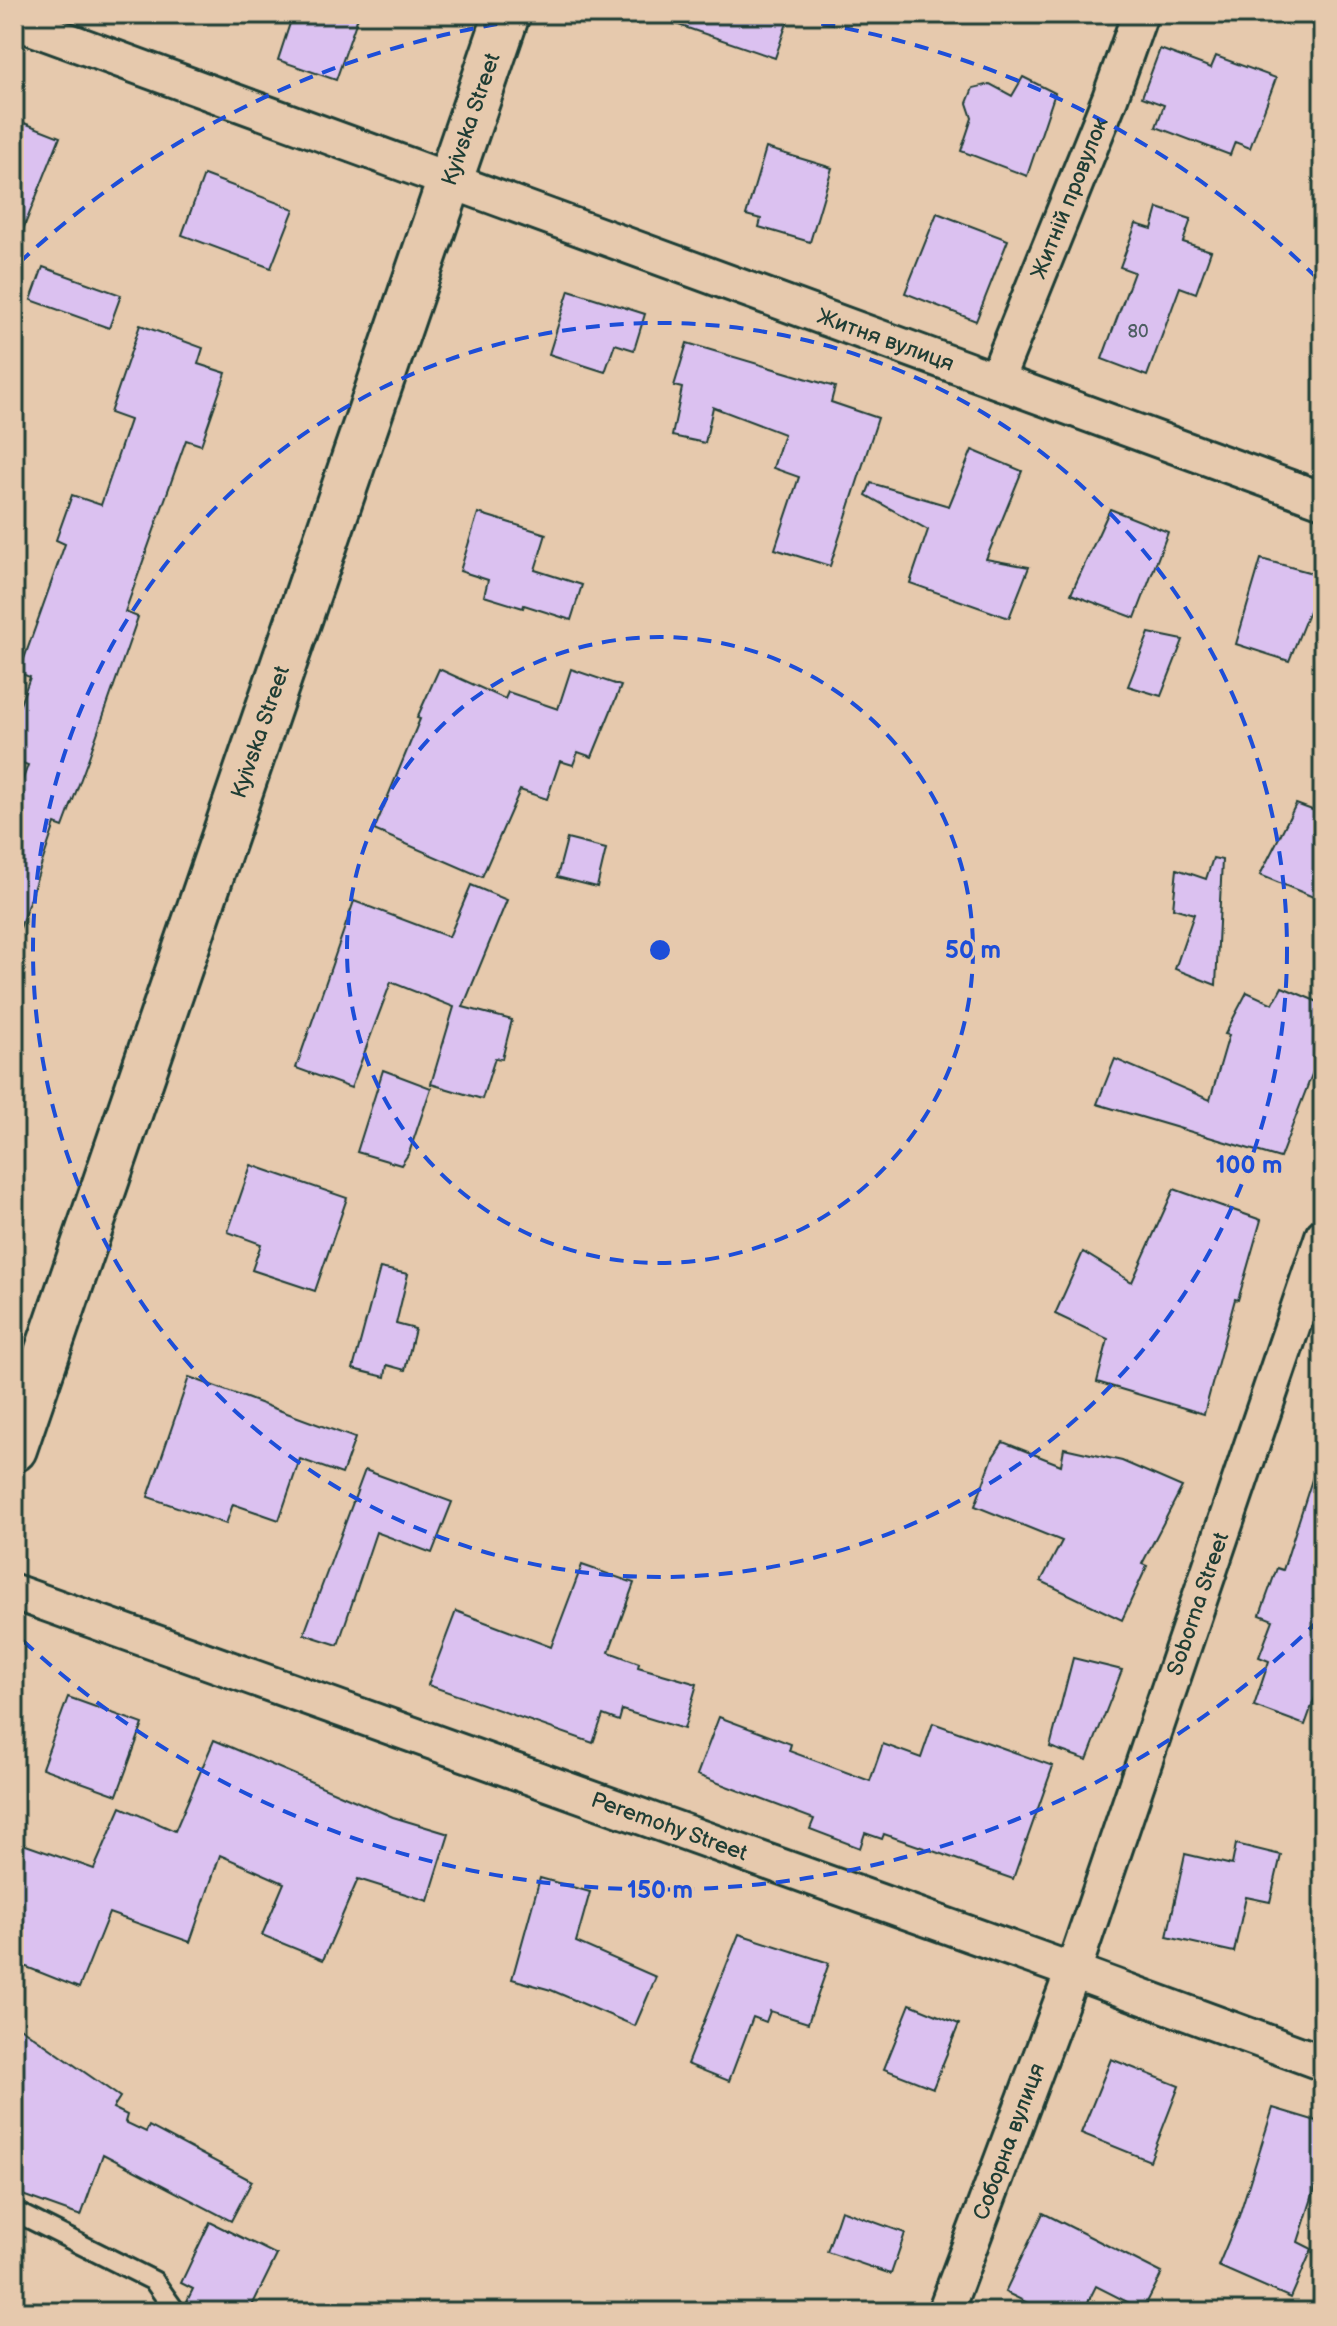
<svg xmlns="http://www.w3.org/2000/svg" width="1337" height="2326" font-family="'Balsamiq Sans',sans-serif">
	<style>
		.building { fill: #dbc1f0; stroke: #1f3d34; stroke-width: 2 }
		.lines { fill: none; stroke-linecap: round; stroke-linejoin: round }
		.lane-casing { stroke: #1f3d34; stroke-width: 24 }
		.street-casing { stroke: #1f3d34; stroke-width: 40 }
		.secondary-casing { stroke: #1f3d34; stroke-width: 50 }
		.lane { stroke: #e6c9ad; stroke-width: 18 }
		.street { stroke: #e6c9ad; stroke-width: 34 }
		.secondary { stroke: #e6c9ad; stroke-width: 44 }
		.ring { fill: none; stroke: #1d4ed8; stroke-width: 4; stroke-dasharray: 14 10 }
		.labels { text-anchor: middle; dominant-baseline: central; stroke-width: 6; stroke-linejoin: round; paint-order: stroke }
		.number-label { font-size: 18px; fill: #4e5e63 }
		.street-label { font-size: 22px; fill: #1f3d34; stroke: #e6c9ad }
		.centre { fill: #1d4ed8; stroke: #e6c9ad; stroke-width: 4 }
		.ring-label { font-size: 24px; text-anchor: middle; font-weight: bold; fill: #1d4ed8; stroke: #e6c9ad; stroke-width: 6; stroke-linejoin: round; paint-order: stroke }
	</style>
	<rect width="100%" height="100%" fill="#e6c9ad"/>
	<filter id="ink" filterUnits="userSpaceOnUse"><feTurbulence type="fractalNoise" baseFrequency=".0125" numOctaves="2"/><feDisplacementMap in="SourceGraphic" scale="16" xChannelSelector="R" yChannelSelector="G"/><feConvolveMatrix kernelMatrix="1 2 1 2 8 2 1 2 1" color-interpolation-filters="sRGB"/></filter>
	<g filter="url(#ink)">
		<g class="building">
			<polygon points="293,14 359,14 336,80 278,60"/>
			<polygon points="665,14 790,14 775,58 664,20"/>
			<polygon points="1160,49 1211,68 1216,56 1276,78 1250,148 1235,142 1230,155 1156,127 1164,105 1142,97"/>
			<polygon points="1023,77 1055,93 1027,176 961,151 972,118 967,103 973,88 990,84 1012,96"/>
			<polygon points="14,119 60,137 16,247 14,247"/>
			<polygon points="766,148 832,168 810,242 759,227 761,219 746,215"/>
			<polygon points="204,175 294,209 271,268 182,235"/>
			<polygon points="1158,208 1191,219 1183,242 1211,251 1196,293 1180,287 1147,376 1102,359 1134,272 1120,267 1136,224 1152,229"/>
			<polygon points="937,213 1008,240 976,321 905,293"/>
			<polygon points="43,267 121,295 109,328 31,300"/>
			<polygon points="569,290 645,314 634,350 615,344 605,372 549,354"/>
			<polygon points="140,325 203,348 198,364 226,373 201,445 186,440 125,612 138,617 89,757 63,827 55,824 20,928 14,927 14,803 28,765 14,760 14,721 30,677 19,673 65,544 56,540 72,495 101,505 130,420 110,413"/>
			<polygon points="687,343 835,387 831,402 878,418 830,566 775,549 799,477 773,468 784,434 713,407 705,443 672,436 682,388 674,386"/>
			<polygon points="972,450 1022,471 986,559 1029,567 1009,618 910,583 928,530 866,495 871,483 949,506"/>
			<polygon points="1110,509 1168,532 1135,618 1071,594"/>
			<polygon points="478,513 546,534 535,570 582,585 571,620 524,605 523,608 484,596 488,580 460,571"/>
			<polygon points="1261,559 1323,576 1289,661 1236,644"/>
			<polygon points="1149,633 1183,640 1161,696 1128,686"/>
			<polygon points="439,669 505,699 508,692 558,709 571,669 621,686 592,757 578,752 573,765 560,761 547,799 520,790 482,877 374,830 420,719 417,718"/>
			<polygon points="1296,804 1323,814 1323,901 1260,875"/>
			<polygon points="567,839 606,849 597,887 557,877"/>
			<polygon points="1213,858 1222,860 1216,985 1175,969 1194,914 1173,908 1177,869 1206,879"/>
			<polygon points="471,885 507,900 463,1007 512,1020 502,1059 495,1058 482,1099 431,1084 454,1007 391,982 351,1088 296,1068 354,901 449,937"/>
			<polygon points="1282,987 1323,1004 1323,1073 1314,1069 1280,1158 1097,1104 1115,1059 1210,1100 1229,1035 1225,1034 1247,992 1273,1004"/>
			<polygon points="383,1070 431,1088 409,1153 401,1165 357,1152"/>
			<polygon points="251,1165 347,1198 315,1291 252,1270 261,1244 228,1232"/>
			<polygon points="1174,1189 1261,1220 1238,1300 1235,1299 1204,1414 1097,1382 1108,1339 1055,1314 1083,1252 1132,1282"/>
			<polygon points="380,1268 408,1274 396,1324 415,1329 405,1370 387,1365 385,1377 353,1369"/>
			<polygon points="189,1377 355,1438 342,1474 300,1459 279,1520 233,1504 226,1524 148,1497"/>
			<polygon points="1003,1442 1061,1465 1064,1448 1122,1461 1182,1487 1142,1564 1147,1566 1122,1620 1041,1581 1062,1541 975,1506 993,1457"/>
			<polygon points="1316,1467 1323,1468 1323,1675 1305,1725 1254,1706 1269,1661 1259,1657 1273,1620 1260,1615 1277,1568 1283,1570"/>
			<polygon points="365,1470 452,1502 432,1553 376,1532 338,1645 304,1634"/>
			<polygon points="582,1565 634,1583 609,1652 639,1663 638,1667 697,1684 684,1729 622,1710 619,1721 603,1715 593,1743 428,1685 456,1611 551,1647"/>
			<polygon points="1073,1658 1122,1670 1087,1760 1050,1747"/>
			<polygon points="68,1697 143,1724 117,1795 42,1768"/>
			<polygon points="719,1717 791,1744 789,1751 870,1781 883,1744 921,1758 933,1723 1053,1766 1013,1879 884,1834 882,1839 865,1833 860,1848 810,1829 814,1819 697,1775"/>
			<polygon points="214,1740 393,1817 449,1834 428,1901 358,1879 323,1960 262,1935 284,1883 220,1855 190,1942 109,1913 79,1988 14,1962 14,1869 23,1844 94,1869 121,1807 175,1831"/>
			<polygon points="1236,1844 1281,1855 1270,1902 1246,1897 1234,1952 1167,1937 1185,1854 1232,1865"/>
			<polygon points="540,1878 590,1892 576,1942 656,1977 635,2026 551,1990 512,1979"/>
			<polygon points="739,1934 829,1963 808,2023 770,2011 766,2022 753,2017 729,2081 687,2064"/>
			<polygon points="910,2004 959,2024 933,2088 884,2069"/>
			<polygon points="14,2023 120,2097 113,2108 127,2115 125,2122 146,2132 149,2126 252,2181 231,2221 103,2154 81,2216 14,2192"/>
			<polygon points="1111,2059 1179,2086 1150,2161 1081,2133"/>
			<polygon points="1273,2108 1323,2123 1323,2163 1298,2242 1312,2249 1291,2298 1218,2266 1239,2216"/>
			<polygon points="841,2210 905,2233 891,2274 827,2252"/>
			<polygon points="1043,2213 1162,2273 1143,2310 1096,2286 1083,2312 1046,2312 1005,2292"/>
			<polygon points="210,2222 277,2255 249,2312 188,2312 185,2305 193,2289 181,2283"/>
		</g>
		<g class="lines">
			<g class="lane-casing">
				<polyline id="lane" points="14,2211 154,2281 176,2312"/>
			</g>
			<g class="street-casing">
				<g id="street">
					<path id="s1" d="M 14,21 L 1323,500"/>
					<path id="s2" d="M 996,380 L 1110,98 L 1140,14"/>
					<path id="s3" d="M 14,1592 L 1073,1971 L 1323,2063"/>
					<path id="s4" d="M 945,2312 L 1073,1971 L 1323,1236"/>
				</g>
			</g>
			<g class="secondary-casing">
				<g id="secondary">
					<path id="s5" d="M 14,1449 L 507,14"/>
				</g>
			</g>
			<use href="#lane" class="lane"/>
			<use href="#street" class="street"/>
			<use href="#secondary" class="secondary"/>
		</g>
	</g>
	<g class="ring">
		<circle cx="660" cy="950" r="313"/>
		<circle cx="660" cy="950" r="627"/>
		<path d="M1319 1620A940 940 0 0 1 19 1637M19 263A940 940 0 0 1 570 14M750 14A940 940 0 0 1 1319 280"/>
	</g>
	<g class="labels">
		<g class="number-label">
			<text x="1138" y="331">80</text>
		</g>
		<g class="street-label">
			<text stroke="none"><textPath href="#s5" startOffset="1406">Kyivska Street</textPath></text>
			<text stroke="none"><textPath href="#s2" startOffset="196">Житній провулок</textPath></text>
			<text stroke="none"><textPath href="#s1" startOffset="928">Житня вулиця</textPath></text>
			<text stroke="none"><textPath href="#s5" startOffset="758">Kyivska Street</textPath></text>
			<text stroke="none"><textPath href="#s4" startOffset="752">Soborna Street</textPath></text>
			<text stroke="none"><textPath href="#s3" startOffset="696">Peremohy Street</textPath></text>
			<text stroke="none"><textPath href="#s4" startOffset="182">Соборна вулиця</textPath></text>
		</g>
	</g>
	<circle cx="660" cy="950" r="12" class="centre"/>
	<g class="ring-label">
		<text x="973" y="958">50 m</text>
		<text x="1249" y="1173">100 m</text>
		<text x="660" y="1898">150 m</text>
	</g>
	<rect width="1337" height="2326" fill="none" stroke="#e6c9ad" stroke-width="48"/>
	<rect x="24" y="24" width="1289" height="2278" fill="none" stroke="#1f3d34" stroke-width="3" filter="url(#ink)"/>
</svg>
